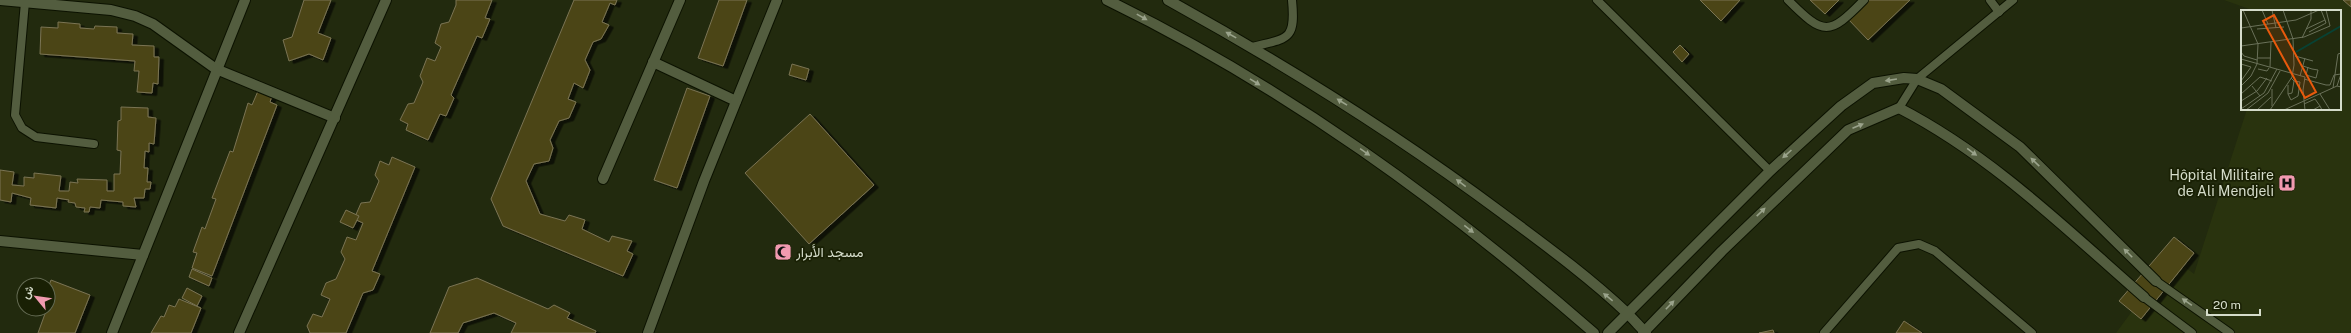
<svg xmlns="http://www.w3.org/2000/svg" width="2351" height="333" font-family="'Public Sans',Vazirmatn,sans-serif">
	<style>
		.built { fill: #29330e }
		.building { fill: #4c4419; stroke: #7a7453; filter: url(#shadow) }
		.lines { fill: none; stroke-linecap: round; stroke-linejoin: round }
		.service-casing { stroke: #0c1200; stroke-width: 10 }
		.minor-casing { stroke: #0c1200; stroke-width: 12 }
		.tertiary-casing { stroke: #0c1200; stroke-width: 12 }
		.secondary-casing { stroke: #0c1200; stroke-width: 12 }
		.service { stroke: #535d3f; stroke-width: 8 }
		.minor { stroke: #535d3f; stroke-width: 10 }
		.tertiary { stroke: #535d3f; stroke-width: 10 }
		.secondary { stroke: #535d3f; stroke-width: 10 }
		.oneway { fill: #9aa38b }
		.labels { text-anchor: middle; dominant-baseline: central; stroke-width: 3.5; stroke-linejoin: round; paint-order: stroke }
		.poi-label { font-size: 14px; fill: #d5dcca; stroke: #192004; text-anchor: end }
		.inset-river { fill: none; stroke: #084234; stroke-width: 2 }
		.inset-road { fill: none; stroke: #6a7159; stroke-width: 1 }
		.view { fill: #e8590c; fill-opacity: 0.15; stroke: #e8590c; stroke-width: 2 }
		.inset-edge { fill: none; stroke: #d5dcca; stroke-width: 2 }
	</style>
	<defs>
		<filter id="shadow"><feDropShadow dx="4.5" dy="2.5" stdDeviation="0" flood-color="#0009"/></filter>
	</defs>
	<rect width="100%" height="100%" fill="#222a0e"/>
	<polygon class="built" points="2224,0 2351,0 2351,333 2116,333 2172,257 2194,274 2247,109 2340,109 2340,11 2255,11"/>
	<g class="building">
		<polygon points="304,0 331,0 318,33 331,38 323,60 309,54 289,61 283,40 292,37"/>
		<polygon points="456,0 492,0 485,18 490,19 482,38 477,36 451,95 454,98 446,116 440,114 428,140 406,130 408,124 400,120 408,104 414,103 423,82 420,76 427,58 435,61 441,47 435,43 441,24 449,22 456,5"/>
		<polygon points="574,0 617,0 615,5 610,3 602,22 609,25 601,39 593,42 585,60 590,70 583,88 574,83 568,99 576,102 569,118 559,121 550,140 553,148 549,161 534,164 526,181 540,214 565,221 569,215 585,220 582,229 609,242 612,236 632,241 627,251 633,254 623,276 503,226 491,199"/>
		<polygon points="719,0 747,0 723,66 698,58"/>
		<polygon points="1700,0 1740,0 1721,21"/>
		<polygon points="1810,0 1839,0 1825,14"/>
		<polygon points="1867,0 1910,0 1868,40 1848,19"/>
		<polygon points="2343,0 2351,0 2351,7"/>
		<polygon points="58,22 80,24 80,28 94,29 95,26 117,27 117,33 133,34 132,45 154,46 154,57 159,57 158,84 153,83 152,93 137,92 139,71 134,71 135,61 40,54 41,27 58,28"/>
		<polygon points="1680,45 1689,54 1682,62 1673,52"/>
		<polygon points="792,64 809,69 806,80 789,75"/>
		<polygon points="687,88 710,96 677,188 654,180"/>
		<polygon points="258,91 272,96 270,102 277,105 212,276 192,268 197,253 193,252 202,227 205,229 216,199 212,198 230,151 233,152 248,103 252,105"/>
		<polygon points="121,107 148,108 148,117 156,118 154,144 149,143 149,152 145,151 144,168 148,168 147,182 151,182 150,189 145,189 144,198 134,198 136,207 123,206 123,202 101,200 100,208 90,207 89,212 84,212 85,208 76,207 75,203 68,202 69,200 57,198 56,208 30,205 31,198 12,193 11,202 0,200 0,170 14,172 12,185 24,186 24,177 34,178 34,173 61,176 59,191 69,191 70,182 78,183 77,179 107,180 107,191 114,191 114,174 120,174 121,151 117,150 118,121 121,120"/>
		<polygon points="810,114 874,185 809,244 745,173"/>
		<polygon points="392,157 415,167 372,271 380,274 373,290 363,293 346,333 310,333 307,326 313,314 322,317 330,299 321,295 326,283 336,279 345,259 341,252 347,237 356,240 363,223 354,219 361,203 370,202 379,181 375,175 380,161 389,165"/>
		<polygon points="346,210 359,216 353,228 340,222"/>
		<polygon points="2174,237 2194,253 2141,319 2119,301"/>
		<polygon points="192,269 212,278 209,286 189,277"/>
		<polygon points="477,278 548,309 554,305 570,313 567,318 596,331 595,333 511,333 516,323 494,313 463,323 458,333 430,333 449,287"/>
		<polygon points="51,280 90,295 75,333 38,333 50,300 48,299 48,288"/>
		<polygon points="187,288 202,296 197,306 182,298"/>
		<polygon points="179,299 201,308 191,333 151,333 161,316 164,317 169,305 175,307"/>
		<polygon points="1904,321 1922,333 1896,333"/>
		<polygon points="1773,330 1774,333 1759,333"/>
	</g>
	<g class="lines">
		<g class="service-casing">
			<g id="service">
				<polyline points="1597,0 1770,171"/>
				<path d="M 1788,0 C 1824,36 1829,36 1864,0"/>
				<polyline points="1990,0 1999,12"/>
				<polyline points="25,2 15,115 22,128 36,137 94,144"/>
				<path d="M 1252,47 C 1288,38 1296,41 1292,0"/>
				<polyline points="1899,108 1917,79 2013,0"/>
				<polyline points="2156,281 2230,333"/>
				<polyline points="2144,297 2192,333"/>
				<polyline points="1824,333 1898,248 1919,244 1935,251 2032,333"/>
			</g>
		</g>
		<g class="minor-casing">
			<g id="minor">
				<polyline points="0,0 111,10 135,16 153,24 216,69 335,118"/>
				<polyline points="653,62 736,101"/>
				<polyline points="603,179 680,0"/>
				<polyline points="0,241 143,255"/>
				<polyline points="112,333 245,0"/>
				<polyline points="239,333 386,0"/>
			</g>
		</g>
		<g class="tertiary-casing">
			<polyline id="tertiary" points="648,333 704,181 777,0"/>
		</g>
		<g class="secondary-casing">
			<g id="secondary">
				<path d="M 1107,0 C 1286,87 1445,203 1594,333"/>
				<path d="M 1168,0 C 1284,64 1396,134 1502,213 C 1545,245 1589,277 1627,313 C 1634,320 1640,327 1646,333"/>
				<polyline points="1608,333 1770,171 1841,106 1873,83 1904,78 1917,79 1941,89 2020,147 2156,281"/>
				<path d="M 1643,333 L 1722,251 L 1848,130 L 1899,108 C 1992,156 2066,229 2144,297"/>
			</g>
		</g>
		<use href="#service" class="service"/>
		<use href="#minor" class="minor"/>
		<use href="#tertiary" class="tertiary"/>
		<use href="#secondary" class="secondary"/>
	</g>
	<defs><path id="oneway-solid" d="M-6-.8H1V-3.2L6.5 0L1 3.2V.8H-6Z"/></defs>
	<g class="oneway">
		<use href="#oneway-solid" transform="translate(1142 17) rotate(29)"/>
		<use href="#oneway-solid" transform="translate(1231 35) rotate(-151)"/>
		<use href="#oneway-solid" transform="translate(1891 80) rotate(171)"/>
		<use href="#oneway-solid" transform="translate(1255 82) rotate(32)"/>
		<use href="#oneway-solid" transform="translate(1342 102) rotate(-148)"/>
		<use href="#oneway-solid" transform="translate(1858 126) rotate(-23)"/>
		<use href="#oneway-solid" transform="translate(1365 152) rotate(35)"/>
		<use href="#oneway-solid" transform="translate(1972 152) rotate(36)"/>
		<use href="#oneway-solid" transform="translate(1787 154) rotate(138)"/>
		<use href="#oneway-solid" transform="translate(2035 162) rotate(-136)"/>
		<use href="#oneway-solid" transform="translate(1461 183) rotate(-143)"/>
		<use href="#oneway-solid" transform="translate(1761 212) rotate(-44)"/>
		<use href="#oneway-solid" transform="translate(1469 229) rotate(38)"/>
		<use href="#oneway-solid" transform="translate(2128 253) rotate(-135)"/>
		<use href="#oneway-solid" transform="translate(1608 297) rotate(-141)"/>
		<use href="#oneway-solid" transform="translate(2187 302) rotate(-145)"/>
		<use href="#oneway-solid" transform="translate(1670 305) rotate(-46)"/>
	</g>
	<defs>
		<g id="hospital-square" transform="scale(0.9)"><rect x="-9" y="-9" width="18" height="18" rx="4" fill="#f19ab0" stroke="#192004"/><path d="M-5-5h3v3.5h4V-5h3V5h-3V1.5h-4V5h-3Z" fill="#111"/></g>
		<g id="mosque-square" transform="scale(0.9)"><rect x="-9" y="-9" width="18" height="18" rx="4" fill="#f19ab0" stroke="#192004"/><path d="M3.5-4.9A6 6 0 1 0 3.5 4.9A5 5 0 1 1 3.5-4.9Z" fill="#111"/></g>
	</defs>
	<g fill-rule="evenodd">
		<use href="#hospital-square" x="2287" y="183"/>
		<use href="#mosque-square" x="783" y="252"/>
	</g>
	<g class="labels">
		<g class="poi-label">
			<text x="2274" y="175">Hôpital Militaire<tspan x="2274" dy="16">de Ali Mendjeli</tspan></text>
			<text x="796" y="252" text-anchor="start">مسجد الأبرار</text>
		</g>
	</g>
	<g transform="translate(2241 10)">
		<rect width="100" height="100" fill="#222a0e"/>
		<path class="inset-river" d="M 55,42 L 100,16"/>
		<path class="inset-road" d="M 2,0 L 17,34 L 16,54M 21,0 L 27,14M 31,0 L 35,18M 85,0 L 89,16M 0,18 L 55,10 L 78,0M 16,19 L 43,17M 65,19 L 84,10 L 80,0M 68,22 L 85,13 L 84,10M 61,28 L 70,9 L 70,0M 0,36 L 63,27 L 89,16M 0,42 L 3,46 L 16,50M 54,46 L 72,51M 17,48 L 30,48M 0,49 L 64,67 L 62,80M 0,54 L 10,57 L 0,71M 62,56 L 71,59 L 77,60 L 75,68 L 65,65 L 67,57M 29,57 L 30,32M 17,59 L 26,61 L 28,58M 59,66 L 64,48M 63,69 L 85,75 L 89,75 L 93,65 L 100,64M 47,75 L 47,84 L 51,83 L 53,71 L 50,68M 0,76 L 10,66 L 16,54M 11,76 L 19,86M 96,76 L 100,64M 92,78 L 97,44 L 100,43M 62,80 L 64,100M 0,84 L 19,67 L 31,71M 47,84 L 50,90 L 57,86 L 59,72 L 53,71M 79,84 L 89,100M 0,91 L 16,81 L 26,68M 63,94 L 74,89 L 79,96M 31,96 L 31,79M 0,99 L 23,83 L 36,59M 5,100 L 27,83 L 39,61M 16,100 L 30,87M 29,100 L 51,67 L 53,55 L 52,29 L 42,0M 43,100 L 96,76 L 100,77M 72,100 L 79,96 L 81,100"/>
		<path class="view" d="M 33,5 L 75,82 L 64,88 L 22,11 Z"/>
		<rect width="100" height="100" class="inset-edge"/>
	</g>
	<g transform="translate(36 297) rotate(299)"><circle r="19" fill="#192004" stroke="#646b53"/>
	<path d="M0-3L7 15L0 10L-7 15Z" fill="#f19ab0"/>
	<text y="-6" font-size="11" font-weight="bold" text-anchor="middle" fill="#d5dcca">ش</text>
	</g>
	<path d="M2207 309v6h53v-6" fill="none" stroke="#d5dcca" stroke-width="2"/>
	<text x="2213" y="309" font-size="12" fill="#d5dcca" stroke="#192004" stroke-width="3" paint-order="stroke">20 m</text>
</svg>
